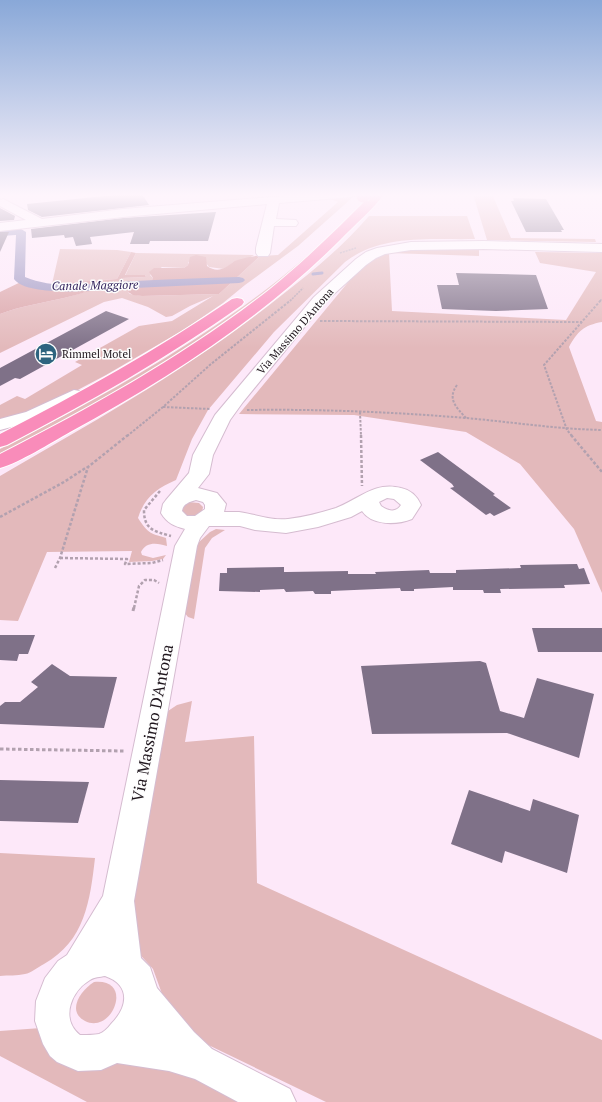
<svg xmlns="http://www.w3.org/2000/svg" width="602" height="1102" font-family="'PT Serif',serif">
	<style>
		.green { fill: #e3b9bb }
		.forest { fill: #daa3a6 }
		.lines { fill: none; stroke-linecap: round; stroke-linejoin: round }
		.stream { stroke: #9c95c1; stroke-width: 3 }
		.canal { fill: #9c95c1; fill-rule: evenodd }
		.building { fill: #7f7188 }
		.minor-casing { stroke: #d5bcd0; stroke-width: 2 }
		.highway-casing { stroke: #fff; stroke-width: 2 }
		.path-far3 { stroke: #b2a1af; stroke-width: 1.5; stroke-dasharray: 2 1; stroke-linecap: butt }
		.path-far2 { stroke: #b2a1af; stroke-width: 2; stroke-dasharray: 2.5 1.5; stroke-linecap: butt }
		.path-far1 { stroke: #b2a1af; stroke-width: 2.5; stroke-dasharray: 3 2; stroke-linecap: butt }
		.path { stroke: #b2a1af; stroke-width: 3; stroke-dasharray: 3.5 2.5; stroke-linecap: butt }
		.minor { fill: #fff; fill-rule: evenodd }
		.highway { fill: #f98cba; fill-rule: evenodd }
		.highway-bridge-casing { stroke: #fff; stroke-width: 14; stroke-linecap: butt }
		.highway-bridge { stroke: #f98cba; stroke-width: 13 }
		.labels { text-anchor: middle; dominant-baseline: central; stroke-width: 3; stroke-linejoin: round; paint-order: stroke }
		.far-street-label { font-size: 11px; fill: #1f161d; stroke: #fdfdfd }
		.far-poi-label { font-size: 11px; fill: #1f161d; stroke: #fdfdfd; text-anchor: start }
		.far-water-label { font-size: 12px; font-style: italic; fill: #35265e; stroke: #fdfdfd }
		.near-street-label { font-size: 16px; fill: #1f161d; stroke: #fdfdfd }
	</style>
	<rect width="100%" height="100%" fill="#fde8f9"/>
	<g class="green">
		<polygon points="473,194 492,194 511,238 595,239 596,242 487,240"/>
		<path d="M 353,197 L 298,246 L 245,285 L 223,303 L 185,329 L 106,375 L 38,411 L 0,420 L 0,405 L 17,396 L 25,399 L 82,365 L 75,362 L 139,326 L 172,321 L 213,296 L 190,306 L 172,316 L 166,317 L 148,307 L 122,298 L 104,302 L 0,353 L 0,314 C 21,306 42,303 64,298 C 82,293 100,287 118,284 L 122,278 L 146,277 L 145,275 L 125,276 L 136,253 L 254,255 L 249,258 L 233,262 L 228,267 L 224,269 L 209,267 L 206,263 L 206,257 L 188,262 L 188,265 L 184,268 L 162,267 L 150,275 L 153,278 L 152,280 L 128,288 L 128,292 L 130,294 L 142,296 L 219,294 L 260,256 L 278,255 L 338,202 L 330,199 Z"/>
		<path d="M 369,216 L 467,216 L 475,239 C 431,240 381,234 345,262 L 274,332 L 208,410 L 192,439 L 176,480 C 157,488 144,498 138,518 C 148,533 149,533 166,538 L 167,546 C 158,543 146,541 141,552 L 142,555 L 153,558 L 166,555 L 163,559 L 152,561 L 129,562 L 132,551 L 47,552 L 18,621 L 0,620 L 0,476 C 97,420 194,366 282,295 C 314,270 342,247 369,216 Z"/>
		<path d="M 340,227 C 297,269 250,308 199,341 C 135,383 67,419 0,456 L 0,449 C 93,402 185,351 268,288 C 293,269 316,248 340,227 Z"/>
		<polygon points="60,249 117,250 131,252 117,279 73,282 71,285 52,284"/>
		<path d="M 400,249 L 479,249 L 479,256 L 389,253 L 392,311 L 566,320 L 596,272 L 540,263 L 535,252 L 602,253 L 602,322 C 584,325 577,332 569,347 L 596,421 L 602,422 L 602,593 L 574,529 L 520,464 L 466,432 L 354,415 L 239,414 L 364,263 L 379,254 Z"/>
		<polygon points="188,502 199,503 203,507 202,512 195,516 187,517 179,507"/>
		<polygon points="216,529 225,530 212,538 205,548 194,619 188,617 184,612 198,543 210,532"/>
		<polygon points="192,701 185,742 254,736 257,883 602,1040 602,1102 326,1102 200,1041 165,1002 153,969 134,948 130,901 168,711 177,705"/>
		<path d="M 0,853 L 95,858 C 90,901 85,941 44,964 C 38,967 31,973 25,974 C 17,976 8,975 0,976 Z"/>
		<path d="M 94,982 C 135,978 112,1035 85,1021 C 66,1011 81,990 94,982 Z"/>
		<polygon points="41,1028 129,1058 191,1071 252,1102 87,1102 0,1056 0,1031"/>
	</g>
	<g class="forest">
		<path d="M 131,252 L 136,253 L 125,275 L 145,275 L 146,277 L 122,278 L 118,284 C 100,287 82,294 64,298 C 42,303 21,306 0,314 L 0,292 L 27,279 L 44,284 L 71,285 L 73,282 L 117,279 Z"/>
		<path d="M 196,255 L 206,257 L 207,266 C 217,273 225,269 233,262 C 235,260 257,255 260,256 L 219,294 L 142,296 L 133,295 L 128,292 L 130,286 L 152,280 L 153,278 L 149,272 L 154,268 L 184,268 L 188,265 L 190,257 Z"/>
	</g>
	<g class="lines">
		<polyline class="stream" points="313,274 322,273"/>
		<path class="canal" d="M 21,229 L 26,232 L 25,275 L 25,277 C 57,291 101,282 135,281 C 169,279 204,278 239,277 L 243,278 L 245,280 L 243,282 L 239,283 C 204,285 169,286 134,288 C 111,289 28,299 14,279 L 16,235 L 0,236 L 0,230 Z"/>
	</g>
	<g class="building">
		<polygon points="124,194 141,194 144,197 149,205 42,217 28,210 27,204"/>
		<polygon points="513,198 546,199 564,230 561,230 562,232 526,232 511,201 514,201"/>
		<polygon points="0,208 15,216 14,220 0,221"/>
		<polygon points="216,212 208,241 150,241 149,244 130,244 134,232 90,237 92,244 76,246 73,237 65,238 64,235 32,238 31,229 123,218"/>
		<polygon points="0,232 9,232 0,252"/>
		<polygon points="456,273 536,275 548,309 496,311 442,309 437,285 459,285"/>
		<polygon points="106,311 129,319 20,379 15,378 0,386 0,368"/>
		<polygon points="438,452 495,494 493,495 511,508 494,516 490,513 486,515 450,488 454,487 452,484 420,460"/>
		<polygon points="577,564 579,569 584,568 590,584 564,585 565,588 500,589 501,593 484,593 483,590 453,590 453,587 414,589 414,591 401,591 400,588 331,591 331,594 315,594 313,591 286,592 284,589 260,590 260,592 219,591 220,573 227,573 227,568 284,567 284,572 287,572 348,571 348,574 376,574 375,572 429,570 430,573 456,573 456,570 521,568 520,565"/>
		<polygon points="532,628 602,628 602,652 538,652"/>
		<polygon points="0,635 35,635 28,654 19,654 17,661 0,660"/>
		<polygon points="480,661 486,663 500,711 524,718 537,678 594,694 579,758 507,733 372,734 361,666"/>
		<polygon points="52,664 70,676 117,677 104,728 0,724 0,706 5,702 20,702 38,687 31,682"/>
		<polygon points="0,780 89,782 78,823 0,821"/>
		<polygon points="469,790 530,811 533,799 579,815 567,873 505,851 502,863 451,844"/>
	</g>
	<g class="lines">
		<g class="minor-casing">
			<g id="minor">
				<polygon points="309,194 356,194 354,196 350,197 279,203 276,219 296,220 298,223 296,226 274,226 270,253 268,256 258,256 256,253 256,248 267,204 123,217 0,231 0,223 26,220 0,206 0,200 3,199 42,219 123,209"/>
				<path d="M 484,241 L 602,244 L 602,252 L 484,249 L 411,250 L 385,254 L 376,258 L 366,265 L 324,303 L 243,402 L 230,420 L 213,455 L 209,474 L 198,488 L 217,493 L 226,504 L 224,512 C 229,512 234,512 239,512 C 255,514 271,521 288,519 C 304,517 320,513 336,508 C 359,499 375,481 401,488 C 411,490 417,496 421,505 L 412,519 C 397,525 372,526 362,511 L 351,517 L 318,527 L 286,533 L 255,530 L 240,526 L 209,526 L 200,538 L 197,546 L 134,901 L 141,958 L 150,967 L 157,988 L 194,1032 L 212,1049 L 290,1089 L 296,1102 L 238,1102 L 195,1079 L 169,1071 L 117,1063 L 101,1070 L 78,1071 L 57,1062 L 50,1056 L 43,1044 L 35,1021 L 36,1001 L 45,978 L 58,961 L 67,955 L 103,896 L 175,546 L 185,529 C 174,526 167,523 161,513 L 163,504 L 166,500 L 189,473 L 193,455 L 215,415 L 314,297 L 356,259 L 366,252 L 377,248 L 411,242 ZM 387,498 L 394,499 L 401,505 C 396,513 388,511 381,506 L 379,502 ZM 196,500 L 203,502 L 205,505 L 205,509 L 195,516 L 187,516 L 182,511 C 183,504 189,502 196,500 ZM 105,976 C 131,985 128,1007 111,1024 C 108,1028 104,1032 99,1034 C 94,1035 86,1035 80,1035 C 60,1019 71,991 90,980 C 94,977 100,977 105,976 Z"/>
				<polygon points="74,390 80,391 83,395 80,399 38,420 0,430 0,419 26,412"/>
			</g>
		</g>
		<g class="highway-casing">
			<g id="highway">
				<path d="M 372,194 L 384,194 C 372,211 354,225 340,240 C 261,319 167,379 70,432 C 50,443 21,462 0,468 L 0,454 C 94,406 187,354 270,289 C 306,260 339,227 372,194 Z"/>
				<path d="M 237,298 L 242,299 L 244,302 L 242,305 C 167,358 88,403 7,445 L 0,447 L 0,434 C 80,393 158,349 232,299 Z"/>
			</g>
		</g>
		<g class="path-far3">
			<polyline points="340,253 356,248"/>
			<polyline points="290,301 303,288"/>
			<polyline points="600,301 602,299"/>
		</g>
		<g class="path-far2">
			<polyline points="320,321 582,322"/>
			<path d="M 457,385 C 447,399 456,407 466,418"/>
			<polyline points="163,407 210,409"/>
			<path d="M 247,410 C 320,409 393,412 466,418 C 511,422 556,429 602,430"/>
			<polyline points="360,412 361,436"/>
			<polyline points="127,436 163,407 211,364 291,300"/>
			<polyline points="572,436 567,430 544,365 601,300"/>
		</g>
		<g class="path-far1">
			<polyline points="361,435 362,486"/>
			<polyline points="571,435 602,472"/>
			<path d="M 160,491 L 144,510 C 144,530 154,531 171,536"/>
			<polyline points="0,517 64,482 87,467"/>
			<polyline points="60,558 127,559 125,564 152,563 163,560"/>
			<polyline points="55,568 60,558 88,467 128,435"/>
			<polyline points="134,608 139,586 145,580 154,580 159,583"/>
		</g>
		<g class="path">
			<polyline points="133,611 134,607"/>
			<polyline points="0,749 125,751"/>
		</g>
		<use href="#minor" class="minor"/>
		<use href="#highway" class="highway"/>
		<g class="highway-bridge-casing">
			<polyline id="highway-bridge" points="363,196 365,194"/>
		</g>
		<use href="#highway-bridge" class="highway-bridge"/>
	</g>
	<linearGradient id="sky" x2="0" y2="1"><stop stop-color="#89a8d8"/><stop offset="0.56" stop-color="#fef5fc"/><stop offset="1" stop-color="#fef5fc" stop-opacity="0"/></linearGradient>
	<rect width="602" height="348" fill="url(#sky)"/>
	<defs>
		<g id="hotel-disc" transform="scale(1.15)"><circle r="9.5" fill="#2d647f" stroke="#fdfdfd"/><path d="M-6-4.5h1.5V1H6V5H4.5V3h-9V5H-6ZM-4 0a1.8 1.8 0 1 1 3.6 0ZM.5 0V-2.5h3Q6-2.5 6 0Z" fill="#fff"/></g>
	</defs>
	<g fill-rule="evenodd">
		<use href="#hotel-disc" x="46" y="354"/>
	</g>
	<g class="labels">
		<g class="far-street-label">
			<text transform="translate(295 331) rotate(-49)">Via Massimo D'Antona</text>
		</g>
		<g class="far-poi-label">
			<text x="62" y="354">Rimmel Motel</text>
		</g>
		<g class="far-water-label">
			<text transform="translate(95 285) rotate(-1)">Canale Maggiore</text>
		</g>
		<g class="near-street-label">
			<text transform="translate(152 723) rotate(-79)">Via Massimo D'Antona</text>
		</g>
	</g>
</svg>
